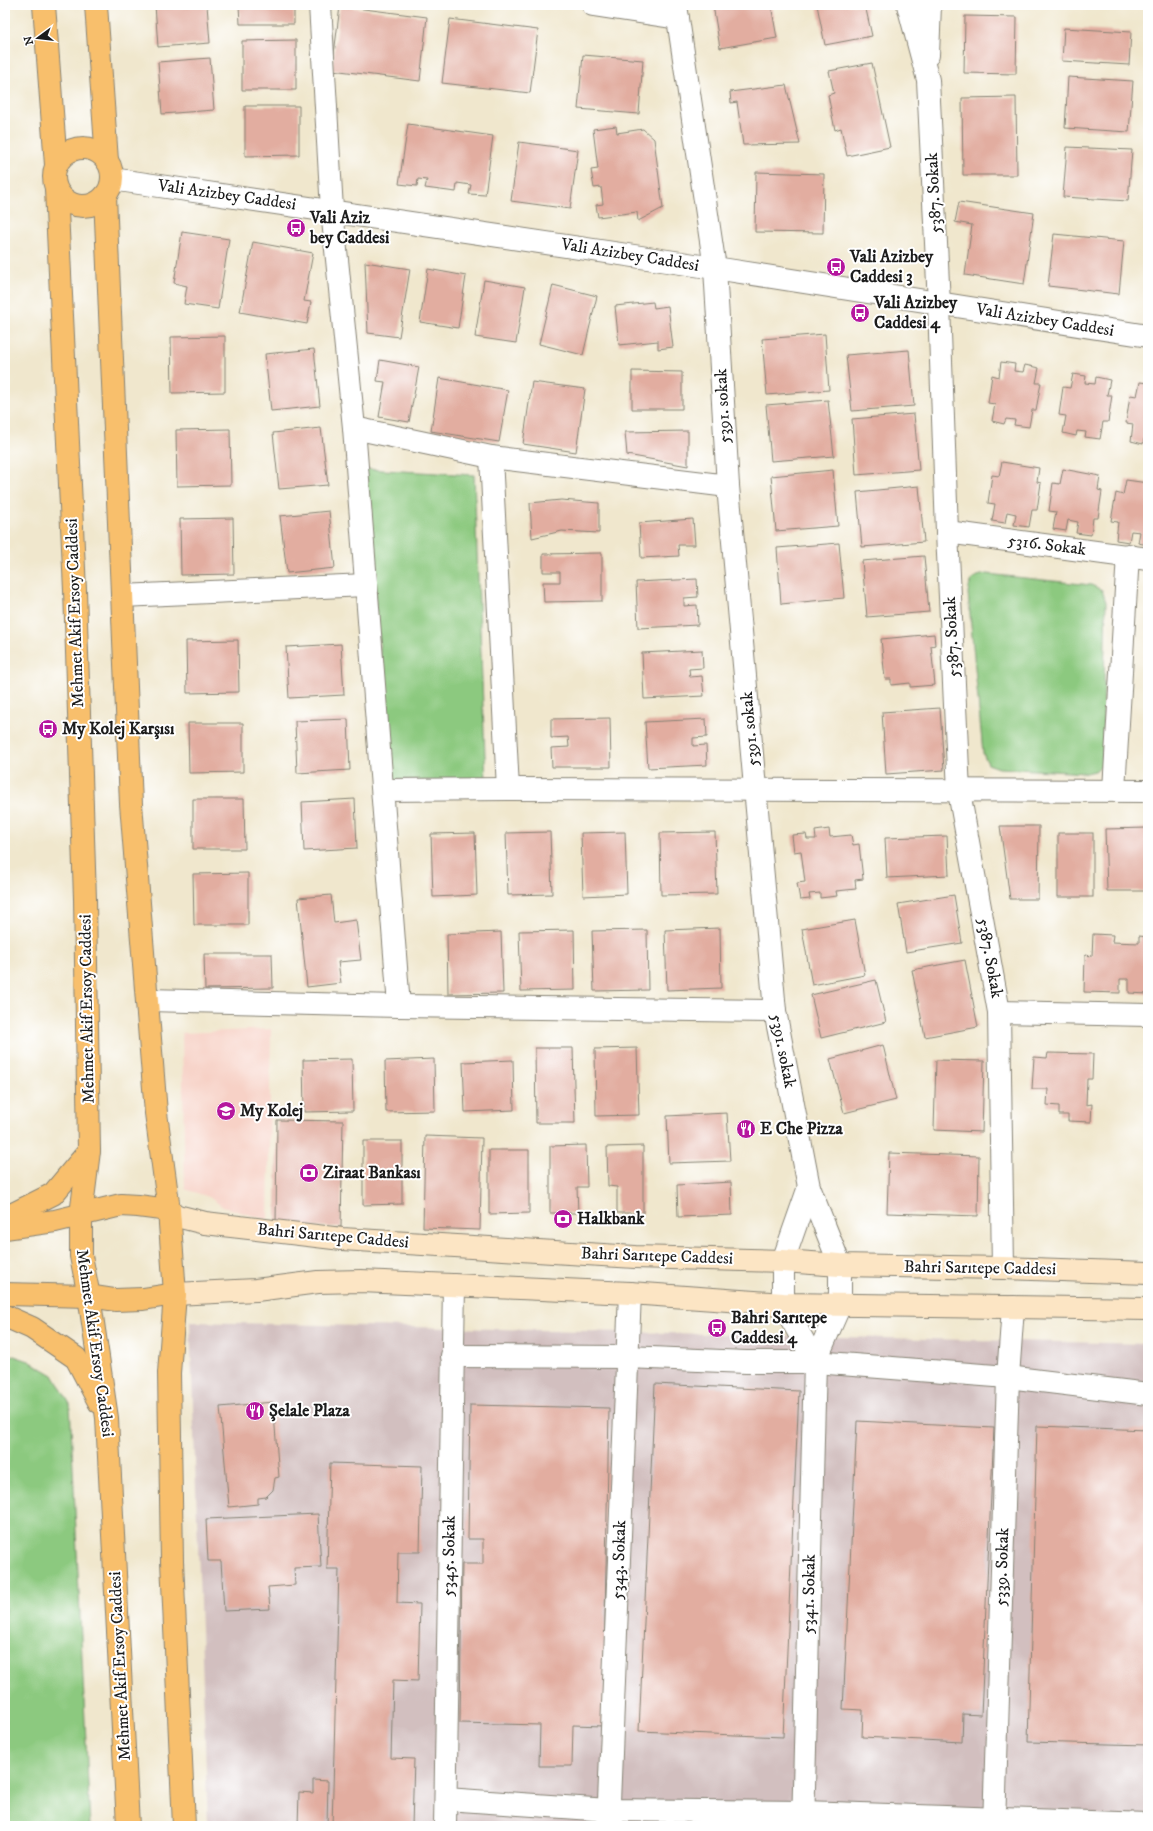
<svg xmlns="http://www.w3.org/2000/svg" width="1153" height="1831" font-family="'IM FELL DW Pica',serif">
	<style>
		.built { fill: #f7d1c6 }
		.industrial { fill: #d2bfbf }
		.green { fill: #8cc97f; stroke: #54724e }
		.building { fill: #e2ada0 }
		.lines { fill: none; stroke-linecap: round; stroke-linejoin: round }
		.minor-casing { stroke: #868274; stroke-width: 24 }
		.tertiary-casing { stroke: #868274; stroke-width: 24 }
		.secondary-casing { stroke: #868274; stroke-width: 24 }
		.primary-casing { stroke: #868274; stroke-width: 24 }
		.minor { stroke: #fff; stroke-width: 22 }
		.tertiary { stroke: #fff; stroke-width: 22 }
		.secondary { stroke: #fce5c4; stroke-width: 22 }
		.primary { stroke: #f8bf6c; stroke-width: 22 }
		.labels { text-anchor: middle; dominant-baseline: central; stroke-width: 4; stroke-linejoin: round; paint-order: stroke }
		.street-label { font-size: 17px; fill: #1c1c1c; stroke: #fff }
		.poi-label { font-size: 17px; font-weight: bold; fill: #1c1c1c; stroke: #fff; text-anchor: start }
	</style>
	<rect width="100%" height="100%" fill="#fff"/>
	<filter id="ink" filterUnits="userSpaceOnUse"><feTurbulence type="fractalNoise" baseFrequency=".025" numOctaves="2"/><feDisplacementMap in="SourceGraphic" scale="8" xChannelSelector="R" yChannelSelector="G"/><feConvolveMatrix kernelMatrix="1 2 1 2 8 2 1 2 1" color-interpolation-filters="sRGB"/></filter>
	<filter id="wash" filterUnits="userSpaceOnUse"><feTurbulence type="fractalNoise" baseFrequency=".012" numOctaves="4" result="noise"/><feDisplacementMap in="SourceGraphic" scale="16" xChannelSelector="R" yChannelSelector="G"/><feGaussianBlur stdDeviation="0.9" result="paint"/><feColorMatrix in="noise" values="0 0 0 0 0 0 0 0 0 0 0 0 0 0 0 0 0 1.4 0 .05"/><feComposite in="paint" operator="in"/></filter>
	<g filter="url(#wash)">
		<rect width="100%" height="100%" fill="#f0e7cd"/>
		<polygon class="built" points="271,1029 268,1220 223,1207 209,1197 185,1189 182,1033"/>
		<polygon class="industrial" points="190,1322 1148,1344 1148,1826 208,1826"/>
		<g class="green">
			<polygon points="364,469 474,475 486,782 392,787"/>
			<path d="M 987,574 L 1091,585 L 1102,590 L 1106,602 L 1102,765 L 1095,771 L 1086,773 L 999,768 L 988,764 L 983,753 L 968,593 C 970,579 973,576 987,574 Z"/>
			<polygon points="5,1353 29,1361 53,1375 70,1404 90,1826 5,1826"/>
		</g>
		<g id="blocks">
			<g class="building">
				<polygon points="155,5 207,5 210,43 158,47"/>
				<polygon points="239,5 294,5 294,24 240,24"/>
				<polygon points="713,5 771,5 777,38 720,48"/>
				<polygon points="817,5 865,5 872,36 825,45"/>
				<polygon points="340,6 427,17 420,81 332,70"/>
				<polygon points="965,16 1017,17 1016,74 964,73"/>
				<polygon points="450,19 538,30 530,93 442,83"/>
				<polygon points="1064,28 1131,32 1129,65 1062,61"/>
				<polygon points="296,40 296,90 242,90 242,41"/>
				<polygon points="583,55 643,60 639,114 578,109"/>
				<polygon points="210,58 214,110 162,114 158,62"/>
				<polygon points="872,63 890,147 847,156 841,128 835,130 828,95 834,93 829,71"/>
				<polygon points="1068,77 1133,81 1129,132 1065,128"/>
				<polygon points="786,85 800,144 743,145 737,102 731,103 730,92"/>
				<polygon points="1016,97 1017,175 963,175 962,98"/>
				<polygon points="245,106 299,106 299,155 245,156"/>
				<polygon points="408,124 493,136 485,195 469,194 471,185 457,183 456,192 425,188 427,180 418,179 417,186 399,184"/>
				<polygon points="616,126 617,133 643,129 654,139 663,208 638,221 637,212 598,217 596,205 603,204 601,187 594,188 591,170 598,169 593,129"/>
				<polygon points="519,142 578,150 570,209 511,201"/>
				<polygon points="1067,147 1132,150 1128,201 1063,197"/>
				<polygon points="756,172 824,174 823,233 755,232"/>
				<polygon points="959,202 1034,213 1024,284 965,275 972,225 955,222"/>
				<polygon points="182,232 229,239 218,309 184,304 187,286 174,283"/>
				<polygon points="1054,234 1124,241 1119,294 1048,286"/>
				<polygon points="253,242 313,253 304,301 311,302 307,324 240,312"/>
				<polygon points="365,262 410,269 399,337 368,333"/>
				<polygon points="428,269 466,276 458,328 420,322"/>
				<polygon points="484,280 525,287 516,343 475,337"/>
				<polygon points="553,285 597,296 583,355 539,344"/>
				<polygon points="653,302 654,308 668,306 673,347 658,349 658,341 619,345 615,306"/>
				<polygon points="825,334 829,390 767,395 762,339"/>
				<polygon points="225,336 225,392 172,393 171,337"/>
				<polygon points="314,349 320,406 271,411 265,354"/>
				<polygon points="909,350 914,406 852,411 846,355"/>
				<polygon points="380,360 419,367 409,422 379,417 385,382 377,381"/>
				<polygon points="1001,362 1015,364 1014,371 1023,372 1025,365 1039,368 1036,383 1041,383 1036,410 1032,410 1029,427 1014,425 1015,420 1006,419 1004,424 992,421 995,404 988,403 992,375 999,377"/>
				<polygon points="632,371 682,372 682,409 632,409"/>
				<polygon points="1073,374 1086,376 1085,383 1095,384 1096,377 1110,380 1107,395 1112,395 1108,422 1103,422 1100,439 1085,437 1086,432 1077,431 1076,436 1063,433 1066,416 1059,415 1063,387 1070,388"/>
				<polygon points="439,378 508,390 499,442 431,431"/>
				<polygon points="532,382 585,389 576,452 523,444"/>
				<polygon points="1140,382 1148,383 1148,439 1144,439 1143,444 1131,441 1133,424 1126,423 1130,395 1137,396"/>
				<polygon points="828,400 834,456 771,461 766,405"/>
				<polygon points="914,414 919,470 856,475 852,419"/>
				<polygon points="321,428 328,485 279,489 273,433"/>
				<polygon points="230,429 231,485 177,486 176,430"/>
				<polygon points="688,431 688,466 627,455 625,432"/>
				<polygon points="1002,462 1039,468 1037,482 1041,483 1037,510 1032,510 1029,527 1014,525 1016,514 1007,512 1005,523 992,521 995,504 988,503 992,475 999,476"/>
				<polygon points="1063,469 1100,476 1098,490 1102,491 1098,518 1093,518 1091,535 1076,533 1078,522 1068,520 1066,531 1053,529 1056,512 1049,511 1053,483 1060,484"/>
				<polygon points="833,470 838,526 776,531 771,476"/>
				<polygon points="1126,480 1148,483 1148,545 1138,543 1140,532 1131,531 1129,542 1116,540 1118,522 1111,521 1116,493 1123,495"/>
				<polygon points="919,486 924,542 862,547 857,492"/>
				<polygon points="561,500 599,503 599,533 562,531 532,538 530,503"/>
				<polygon points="329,511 335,568 287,573 280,516"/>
				<polygon points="233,518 234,574 181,575 180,519"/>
				<polygon points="693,519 695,545 678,545 679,556 641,558 639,523"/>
				<polygon points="839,543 844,598 781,604 777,548"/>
				<polygon points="602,553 602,601 544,602 543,582 560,582 560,572 543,572 543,554"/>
				<polygon points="924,556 929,612 867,617 862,561"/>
				<polygon points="697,579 698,597 684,598 684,606 697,605 698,625 638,628 636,582"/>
				<polygon points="934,634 935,645 931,646 935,685 910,687 910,683 891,685 891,679 885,679 881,639"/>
				<polygon points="238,640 239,692 187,693 186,641"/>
				<polygon points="341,644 344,695 289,698 286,647"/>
				<polygon points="702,650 703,668 689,669 690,677 702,676 704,696 644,699 642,653"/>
				<polygon points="940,708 944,770 886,774 882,712"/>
				<polygon points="610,718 611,767 552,767 551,748 569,747 568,737 551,738 551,719"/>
				<polygon points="348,719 350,770 297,773 295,721"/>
				<polygon points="706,719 707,737 693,738 693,746 706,745 707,765 648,768 645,722"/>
				<polygon points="188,723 243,723 243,772 189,773"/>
				<polygon points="193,799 244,799 245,849 193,849"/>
				<polygon points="355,799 357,848 304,851 302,802"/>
				<polygon points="1000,826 1039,826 1038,899 1010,899"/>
				<polygon points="1148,828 1148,891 1107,891 1105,829"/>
				<polygon points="829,829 830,837 851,835 853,845 859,844 863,879 855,880 856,889 836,891 837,896 820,898 820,893 809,894 810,899 800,900 797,883 805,882 801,851 794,852 792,835 806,834 807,839 816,839 815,831"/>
				<polygon points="550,832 552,894 508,895 506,833"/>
				<polygon points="625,832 627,894 583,896 581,833"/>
				<polygon points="715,832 717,894 661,895 660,833"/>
				<polygon points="475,833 477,895 433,897 431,834"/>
				<rect x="1058" y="833" width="35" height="64"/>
				<polygon points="947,836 949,875 887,878 885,838"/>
				<polygon points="248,873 248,925 194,925 193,874"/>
				<polygon points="331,895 334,923 356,920 361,960 338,962 341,983 307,987 298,898"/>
				<polygon points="954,895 962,943 906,952 898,904"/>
				<polygon points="855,920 865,975 812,985 802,929"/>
				<polygon points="720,928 721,988 667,990 665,930"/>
				<polygon points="574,930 575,990 521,991 519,931"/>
				<polygon points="647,930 648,990 594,991 592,931"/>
				<polygon points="501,932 503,993 448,994 447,934"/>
				<polygon points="1093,934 1113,935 1112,942 1139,943 1139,936 1148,937 1148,994 1129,993 1129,979 1120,979 1120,993 1084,992 1085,955 1092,956"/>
				<polygon points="204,954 272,954 273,988 205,989"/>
				<polygon points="965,960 978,1027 925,1037 912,970"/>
				<polygon points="876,980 886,1022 821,1038 811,995"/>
				<polygon points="883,1045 896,1100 844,1113 830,1059"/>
				<polygon points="535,1048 573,1048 575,1123 536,1123"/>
				<polygon points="637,1048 639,1115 596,1116 595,1049"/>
				<polygon points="1048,1053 1093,1054 1092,1079 1087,1079 1086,1105 1092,1104 1091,1122 1068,1121 1068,1115 1059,1115 1059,1106 1047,1105 1048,1089 1032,1089 1034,1057 1047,1058"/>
				<polygon points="352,1059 353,1111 304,1112 303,1060"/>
				<polygon points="434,1059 435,1111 386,1112 385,1061"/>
				<polygon points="513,1060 514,1110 465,1112 463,1062"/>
				<polygon points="936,1060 984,1061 982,1132 934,1130"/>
				<polygon points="727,1113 730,1161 669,1163 667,1116"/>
				<polygon points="277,1120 343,1121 341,1227 276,1226"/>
				<polygon points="425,1136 482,1138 480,1230 423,1228"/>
				<polygon points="363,1141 402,1141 402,1204 363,1205"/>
				<polygon points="586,1145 587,1187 577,1187 578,1213 550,1213 550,1146"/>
				<polygon points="643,1146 643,1213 617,1213 617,1187 608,1186 607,1147"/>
				<polygon points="489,1150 529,1150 529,1213 489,1214"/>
				<polygon points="889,1153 979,1156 978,1216 887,1213"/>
				<polygon points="731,1182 732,1215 678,1217 677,1185"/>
				<polygon points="655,1384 799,1391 783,1737 639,1731"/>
				<polygon points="273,1402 279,1477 275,1478 273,1490 266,1497 258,1498 258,1504 229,1507 220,1407"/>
				<polygon points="470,1405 609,1408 603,1726 573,1725 572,1766 539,1766 540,1725 460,1723 462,1564 483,1564 483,1539 468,1539"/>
				<polygon points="857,1421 994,1428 981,1715 963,1714 962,1742 862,1737 863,1710 843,1709"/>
				<polygon points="1037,1426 1148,1430 1148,1745 1028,1742"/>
				<polygon points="330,1463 422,1466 420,1552 398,1552 397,1603 420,1604 418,1681 393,1680 391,1758 414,1759 412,1826 332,1826 339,1569 327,1569"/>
				<polygon points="318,1514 321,1567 294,1568 295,1585 268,1587 270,1609 224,1611 221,1561 208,1561 206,1519"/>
				<polygon points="313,1780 328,1781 327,1826 298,1826 299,1792 313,1793"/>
			</g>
		</g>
	</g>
	<g filter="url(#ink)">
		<use href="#blocks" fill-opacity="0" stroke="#868274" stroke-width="1"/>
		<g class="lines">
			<g class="minor-casing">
				<g id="minor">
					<polyline points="320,5 332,210 354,428 399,1006"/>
					<polyline points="593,5 678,18"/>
					<polyline points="676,5 715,268 728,486 775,1011 809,1187 840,1265 840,1305 815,1362 803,1826"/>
					<polyline points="908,5 928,80 939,304 947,532 959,792 999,1012 1003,1268"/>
					<polyline points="928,55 930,5"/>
					<polyline points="354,428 491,457 728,486"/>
					<polyline points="491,457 508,789"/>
					<polyline points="947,532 1148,559"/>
					<polyline points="122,596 366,585"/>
					<polyline points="383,790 508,789 1148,791"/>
					<polyline points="1114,790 1128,555"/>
					<polyline points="147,1000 399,1006 775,1011"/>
					<polyline points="999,1012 1148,1015"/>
					<polyline points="809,1187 783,1261 783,1304 815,1362"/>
					<polyline points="452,1356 627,1357 746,1362 815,1362 1008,1377 1148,1394"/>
					<polyline points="446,1799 608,1810 804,1812 1148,1824"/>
					<polyline points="445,1826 454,1285"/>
					<polyline points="608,1826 630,1293"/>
					<polyline points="994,1826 1008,1377 1013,1307"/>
				</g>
			</g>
			<g class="tertiary-casing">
				<polyline id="tertiary" points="112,179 715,268 1148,336"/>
			</g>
			<g class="secondary-casing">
				<g id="secondary">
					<polyline points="169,1210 177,1216 205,1223 342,1239 635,1257 783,1261 840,1265 1003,1268 1148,1273"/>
					<polyline points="175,1294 256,1290 318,1282 361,1281 630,1293 783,1304 1148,1309"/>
				</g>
			</g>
			<g class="primary-casing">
				<g id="primary">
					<polyline points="44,5 56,165"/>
					<polyline points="96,5 107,161"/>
					<circle cx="83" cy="177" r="29"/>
					<polyline points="56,189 75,590 85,899 89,1151 81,1215 81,1256 89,1296 107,1418 128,1826"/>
					<polyline points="105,196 131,804 156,1113 169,1210 175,1294 169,1373 172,1561 184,1826"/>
					<polyline points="5,1218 53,1194 89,1151"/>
					<polyline points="5,1228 55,1221 121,1205 138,1206 169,1210"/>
					<polyline points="5,1294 89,1296 115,1300 143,1299 175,1294"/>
					<polyline points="5,1316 32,1328 76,1358 99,1402"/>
				</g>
			</g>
			<use href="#minor" class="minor"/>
			<use href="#tertiary" class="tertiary"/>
			<use href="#secondary" class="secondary"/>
			<use href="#primary" class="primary"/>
		</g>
	</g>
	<defs>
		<g id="bus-disc" transform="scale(1)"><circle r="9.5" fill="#b5179e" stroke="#fff"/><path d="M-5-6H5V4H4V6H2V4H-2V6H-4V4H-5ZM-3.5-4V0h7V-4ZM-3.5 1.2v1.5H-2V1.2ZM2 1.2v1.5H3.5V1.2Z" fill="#fff"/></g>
		<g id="school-disc" transform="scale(1)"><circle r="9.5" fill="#b5179e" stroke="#fff"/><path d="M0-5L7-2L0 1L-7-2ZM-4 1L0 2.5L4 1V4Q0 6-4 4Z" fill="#fff"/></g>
		<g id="restaurant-disc" transform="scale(1)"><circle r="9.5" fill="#b5179e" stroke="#fff"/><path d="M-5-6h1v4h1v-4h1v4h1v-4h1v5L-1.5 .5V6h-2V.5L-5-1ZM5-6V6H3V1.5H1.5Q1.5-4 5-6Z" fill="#fff"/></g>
		<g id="bank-disc" transform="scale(1)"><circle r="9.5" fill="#b5179e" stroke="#fff"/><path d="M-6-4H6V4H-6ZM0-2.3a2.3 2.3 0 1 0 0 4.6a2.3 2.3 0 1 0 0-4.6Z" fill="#fff"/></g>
	</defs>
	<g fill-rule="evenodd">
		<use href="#bus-disc" x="296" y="228"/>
		<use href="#bus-disc" x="836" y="267"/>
		<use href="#bus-disc" x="860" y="313"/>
		<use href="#bus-disc" x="48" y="729"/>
		<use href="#school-disc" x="226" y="1111"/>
		<use href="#restaurant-disc" x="746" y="1129"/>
		<use href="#bank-disc" x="309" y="1173"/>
		<use href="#bank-disc" x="563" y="1219"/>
		<use href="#bus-disc" x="717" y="1328"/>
		<use href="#restaurant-disc" x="255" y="1411"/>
	</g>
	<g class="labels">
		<g class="street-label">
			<text transform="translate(934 193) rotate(-93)">5387. Sokak</text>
			<text transform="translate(227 195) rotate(8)">Vali Azizbey Caddesi</text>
			<text transform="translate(630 255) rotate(9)">Vali Azizbey Caddesi</text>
			<text transform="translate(1045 320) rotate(9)">Vali Azizbey Caddesi</text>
			<text transform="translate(723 406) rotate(-93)">5391. sokak</text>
			<text transform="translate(1047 545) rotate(7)">5316. Sokak</text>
			<text transform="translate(75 613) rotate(-92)">Mehmet Akif Ersoy Caddesi</text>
			<text transform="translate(952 637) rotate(-93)">5387. Sokak</text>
			<text transform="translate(750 729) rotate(-95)">5391. sokak</text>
			<text transform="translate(990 958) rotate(80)">5387. Sokak</text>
			<text transform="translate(87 1009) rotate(-91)">Mehmet Akif Ersoy Caddesi</text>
			<text transform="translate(783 1051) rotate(79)">5391. sokak</text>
			<text transform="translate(333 1236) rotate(5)">Bahri Sarıtepe Caddesi</text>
			<text transform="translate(657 1256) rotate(2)">Bahri Sarıtepe Caddesi</text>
			<text transform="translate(980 1268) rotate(1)">Bahri Sarıtepe Caddesi</text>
			<text transform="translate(95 1343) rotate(82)">Mehmet Akif Ersoy Caddesi</text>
			<text transform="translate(449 1556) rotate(-89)">5345. Sokak</text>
			<text transform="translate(619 1560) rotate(-88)">5343. Sokak</text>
			<text transform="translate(1002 1567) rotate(-88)">5339. Sokak</text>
			<text transform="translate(809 1594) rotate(-89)">5341. Sokak</text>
			<text transform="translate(120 1666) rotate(-93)">Mehmet Akif Ersoy Caddesi</text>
		</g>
		<g class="poi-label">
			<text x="310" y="218">Vali Aziz<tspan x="310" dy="20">bey Caddesi</tspan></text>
			<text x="850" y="257">Vali Azizbey<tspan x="850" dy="20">Caddesi 3</tspan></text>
			<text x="874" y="303">Vali Azizbey<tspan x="874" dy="20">Caddesi 4</tspan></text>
			<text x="62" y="729">My Kolej Karşısı</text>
			<text x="240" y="1111">My Kolej</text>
			<text x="760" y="1129">E Che Pizza</text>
			<text x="323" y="1173">Ziraat Bankası</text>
			<text x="577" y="1219">Halkbank</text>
			<text x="731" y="1318">Bahri Sarıtepe<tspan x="731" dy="20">Caddesi 4</tspan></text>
			<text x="269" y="1411">Şelale Plaza</text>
		</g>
	</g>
	<rect width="1153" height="1831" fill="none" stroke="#fff" stroke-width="20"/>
	<g transform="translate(38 38) rotate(255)" stroke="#ffffff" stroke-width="3" paint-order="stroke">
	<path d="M0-3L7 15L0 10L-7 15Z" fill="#1c1c1c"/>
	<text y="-6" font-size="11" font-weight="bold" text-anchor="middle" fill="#1c1c1c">N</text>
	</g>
</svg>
